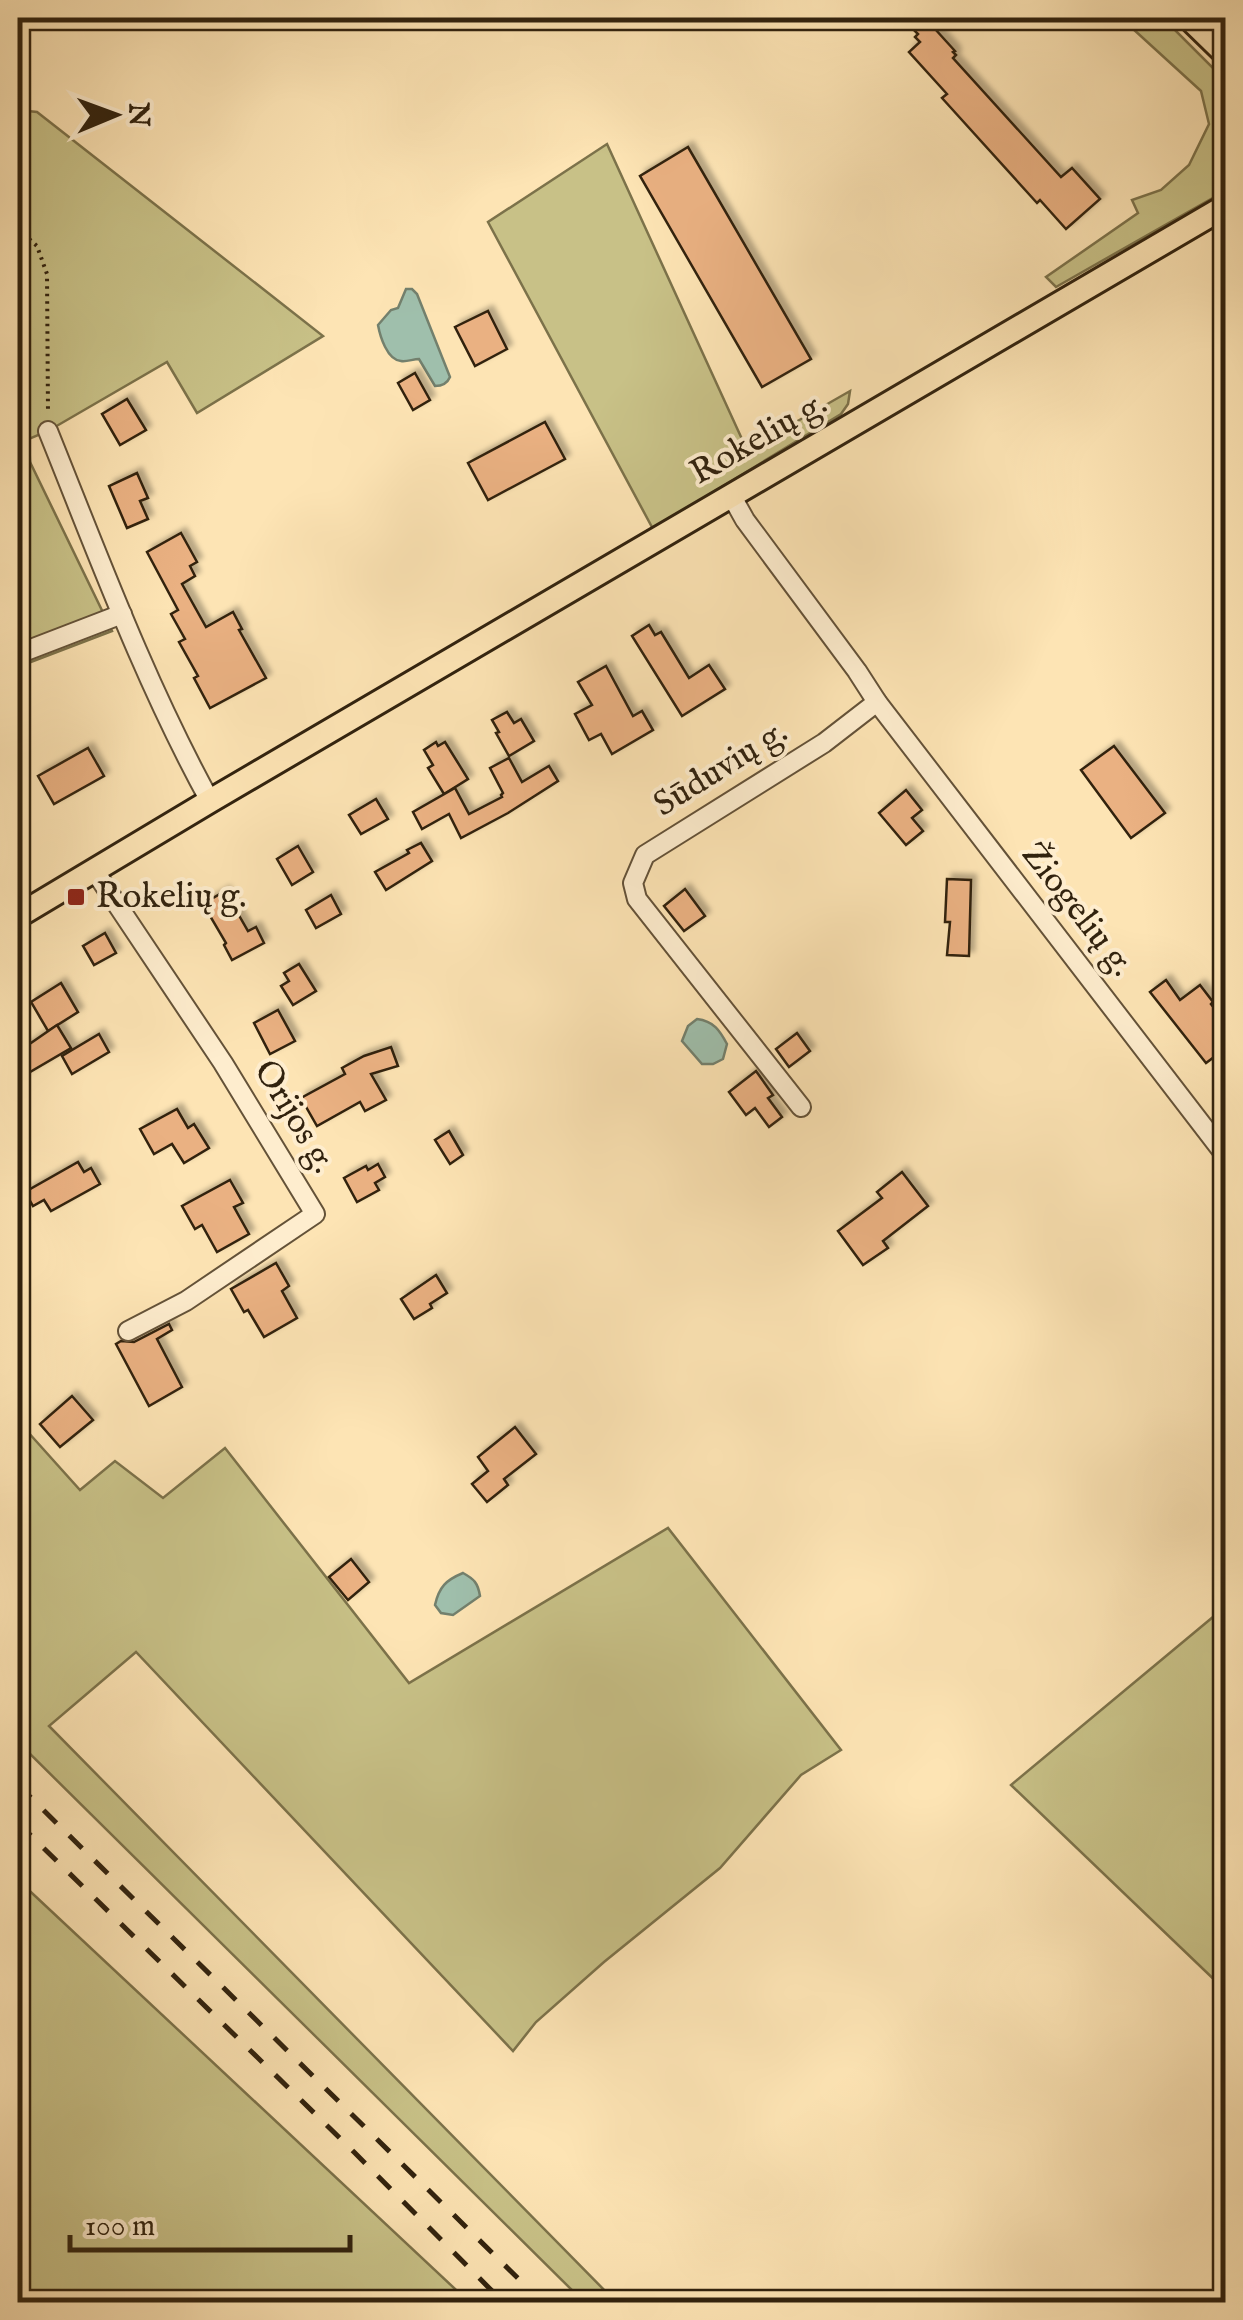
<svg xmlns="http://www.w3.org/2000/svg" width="1243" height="2320" font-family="'IM FELL English',serif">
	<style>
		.green { fill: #c8c187; stroke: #7c724a; stroke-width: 2.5 }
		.water { fill: #9fbfac; stroke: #73806d; stroke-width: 2.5 }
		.building { fill: #eab182; stroke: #31220e; stroke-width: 2.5; filter: url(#shadow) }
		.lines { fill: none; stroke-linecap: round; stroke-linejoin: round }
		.minor-casing { stroke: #645238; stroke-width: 22 }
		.major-casing { stroke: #31220e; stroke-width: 28 }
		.path { stroke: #31220e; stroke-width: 4; stroke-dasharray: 2.5 5; stroke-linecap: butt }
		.minor { stroke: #feedce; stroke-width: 18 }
		.major { stroke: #fde4b4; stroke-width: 22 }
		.rail { stroke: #31220e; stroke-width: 5; stroke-dasharray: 18 18; stroke-linecap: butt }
		.poi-dot { fill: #8f2418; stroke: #feedce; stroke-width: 4 }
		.labels { text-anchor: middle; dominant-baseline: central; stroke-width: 8; stroke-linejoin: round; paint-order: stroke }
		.street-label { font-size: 35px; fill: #31220e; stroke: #feedce }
		.poi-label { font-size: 35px; fill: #31220e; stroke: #feedce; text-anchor: start }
	</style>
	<defs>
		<filter id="shadow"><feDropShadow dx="5" dy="-5" stdDeviation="2.5" flood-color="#0004"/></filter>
	</defs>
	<rect width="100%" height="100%" fill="#fde4b4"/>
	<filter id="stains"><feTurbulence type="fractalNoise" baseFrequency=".002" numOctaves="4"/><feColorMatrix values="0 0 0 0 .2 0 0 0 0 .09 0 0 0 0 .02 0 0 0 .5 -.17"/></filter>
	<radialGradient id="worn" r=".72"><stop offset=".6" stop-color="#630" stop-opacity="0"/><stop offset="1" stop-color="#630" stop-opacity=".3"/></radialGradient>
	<g class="green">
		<polygon points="1121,18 1163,18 1225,80 1225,191 1056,287 1046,277 1138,213 1132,200 1161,190 1189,165 1209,124 1201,91"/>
		<polygon points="18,110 37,112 323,336 197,413 167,362 48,431 29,439 24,295 18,277"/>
		<polygon points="607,144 747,450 850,391 848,404 841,414 653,529 488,222"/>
		<polygon points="30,462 112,631 18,667 18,491"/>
		<polygon points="18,1421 80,1490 115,1461 163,1498 225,1448 409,1683 668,1528 841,1750 801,1775 720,1868 604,1962 536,2022 513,2051 136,1652 49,1726 616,2302 584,2302 18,1742"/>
		<polygon points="1225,1607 1225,1990 1011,1785"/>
		<polygon points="18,1880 469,2302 18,2302"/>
	</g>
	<g class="water">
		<polygon points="18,277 24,295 30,462 18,491"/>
		<path d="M 406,289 L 412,289 L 417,294 L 450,377 C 447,384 442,386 435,386 L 419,359 C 413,359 407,362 401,361 C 387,360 380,336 378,325 L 391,310 L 398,308 Z"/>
		<path d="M 697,1019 C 714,1021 720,1031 727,1044 L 723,1059 L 713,1064 L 702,1064 L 682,1041 L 688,1026 Z"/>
		<path d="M 463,1573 C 474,1579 478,1583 480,1596 L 453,1615 L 441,1613 L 435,1605 C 439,1587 446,1580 463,1573 Z"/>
	</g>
	<g class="building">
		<polygon points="902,18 925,18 955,51 953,52 956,55 953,58 1061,177 1072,168 1100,199 1066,229 1040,200 1037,203 942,98 947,94 909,52 920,42 915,37 918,34"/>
		<polygon points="688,147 811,359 762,387 640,176"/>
		<polygon points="488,311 507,349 475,366 455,327"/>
		<polygon points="415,373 430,400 413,410 398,383"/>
		<polygon points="127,399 146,430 120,445 102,414"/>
		<polygon points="545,422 565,459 488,500 468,463"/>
		<polygon points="137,473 148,498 140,501 148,519 127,528 109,486"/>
		<polygon points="181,533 197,562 190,566 195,576 182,584 206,627 233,612 242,629 239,630 266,678 210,708 194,678 198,676 179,642 185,639 171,614 178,610 147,552"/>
		<polygon points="649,625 655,635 661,632 689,678 709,665 725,689 682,716 632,636"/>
		<polygon points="606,666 633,716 642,711 653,730 612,754 601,734 589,740 575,714 592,705 578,682"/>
		<polygon points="507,712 514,723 521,719 534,741 509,756 496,733 499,732 492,720"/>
		<polygon points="436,742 438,746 445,742 468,779 444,794 428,768 433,765 424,750"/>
		<polygon points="1114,746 1165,813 1131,838 1081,770"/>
		<polygon points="88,748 104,776 54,804 38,776"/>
		<polygon points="509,758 522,782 549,766 558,781 508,813 461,838 449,814 422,829 413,812 455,788 469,814 502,797 501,795 503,793 490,768"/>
		<polygon points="906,790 922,810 912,818 923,831 906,845 879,813"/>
		<polygon points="376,799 388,819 361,834 349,815"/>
		<polygon points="421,843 432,861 386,890 375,872 409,853 407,850"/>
		<polygon points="298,846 313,872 292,885 277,859"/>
		<polygon points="947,879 971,880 969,956 947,955 950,922 945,922"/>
		<polygon points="685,889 705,916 684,931 664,906"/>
		<polygon points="225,891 248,931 256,927 264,943 232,960 224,945 226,943 203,904"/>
		<polygon points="331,895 341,914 316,928 306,910"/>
		<polygon points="105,933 116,953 94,965 83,946"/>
		<polygon points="299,964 316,991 293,1005 281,986 289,981 284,973"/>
		<polygon points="1166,980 1180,1000 1200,985 1213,1002 1211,1004 1226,1023 1226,1048 1206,1063 1150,992"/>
		<polygon points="61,983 78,1012 48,1031 31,1002"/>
		<polygon points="278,1010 295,1041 270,1054 254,1023"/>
		<polygon points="57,1025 71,1048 18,1079 18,1052"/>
		<polygon points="797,1033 810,1051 789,1067 776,1049"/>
		<polygon points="99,1034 109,1052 72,1074 62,1056"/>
		<polygon points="391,1047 398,1066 371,1074 386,1100 365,1111 360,1102 317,1126 301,1098 345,1074 342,1068 364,1056"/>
		<polygon points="756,1071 773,1095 768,1098 782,1117 769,1127 755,1108 746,1115 729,1092"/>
		<polygon points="177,1109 188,1128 194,1124 209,1148 184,1163 172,1144 154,1154 140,1129"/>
		<polygon points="449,1131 463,1155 450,1164 435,1140"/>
		<polygon points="78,1162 84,1172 91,1168 100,1184 51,1211 44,1200 33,1206 25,1192"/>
		<polygon points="378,1164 385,1177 375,1183 379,1190 357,1202 344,1178 366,1166 368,1170"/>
		<polygon points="902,1172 928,1206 883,1241 888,1248 863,1265 838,1231 882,1198 877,1192"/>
		<polygon points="230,1180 243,1203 234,1207 249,1234 217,1252 202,1225 195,1229 182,1206"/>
		<polygon points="276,1263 289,1286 282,1291 297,1318 264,1337 248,1310 244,1312 231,1289"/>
		<polygon points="436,1275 447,1293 430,1304 432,1308 414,1319 401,1299"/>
		<polygon points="169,1324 172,1330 157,1339 182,1387 149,1406 116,1344 121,1341 134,1342"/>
		<polygon points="72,1396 93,1420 60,1447 40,1424"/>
		<polygon points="515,1427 536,1454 504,1479 508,1485 487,1502 472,1484 488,1471 478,1457"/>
		<polygon points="351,1559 369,1582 348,1600 329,1577"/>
	</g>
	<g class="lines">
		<g class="minor-casing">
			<g id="minor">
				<path d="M 48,431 C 98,555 145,683 210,801"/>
				<polyline points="731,495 745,520 857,671 877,702 1226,1156"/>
				<polyline points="18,654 122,614"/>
				<polyline points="94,870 223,1063 315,1214 186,1301 128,1331"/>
				<polyline points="801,1107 637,899 633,883 645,855 824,743 877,702"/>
			</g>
		</g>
		<g class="major-casing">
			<g id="major">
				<polyline points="1189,18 1226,54"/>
				<polyline points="18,916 210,801 1226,206"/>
			</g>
		</g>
		<polyline class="path" points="18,229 37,246 47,274 48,413"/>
		<use href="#minor" class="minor"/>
		<use href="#major" class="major"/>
		<g class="rail">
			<polyline points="18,1785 542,2302"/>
			<polyline points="18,1823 354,2152 503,2302"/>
		</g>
	</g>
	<rect class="poi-dot" x="66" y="887" width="20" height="20" rx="5"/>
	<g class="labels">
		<g class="street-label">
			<text transform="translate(759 439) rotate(-30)">Rokelių g.</text>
			<text transform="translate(721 769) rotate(-32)">Sūduvių g.</text>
			<text transform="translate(1077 910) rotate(52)">Žiogelių g.</text>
			<text transform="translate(294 1117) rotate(59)">Orijos g.</text>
		</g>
		<g class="poi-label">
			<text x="96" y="897">Rokelių g.</text>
		</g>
	</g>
	<rect width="1243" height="2320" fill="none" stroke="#fde4b4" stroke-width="60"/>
	<rect x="20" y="20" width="1203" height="2280" fill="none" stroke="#31220e" stroke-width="5"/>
	<rect x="30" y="30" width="1183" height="2260" fill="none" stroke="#31220e" stroke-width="2.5"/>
	<g transform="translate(115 115) rotate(89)" stroke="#feedce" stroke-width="8" paint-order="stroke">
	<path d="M0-8L18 38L0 25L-18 38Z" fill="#31220e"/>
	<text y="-15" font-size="28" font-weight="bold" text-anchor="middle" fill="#31220e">N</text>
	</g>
	<path d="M70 2235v15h280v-15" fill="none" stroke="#31220e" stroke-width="5"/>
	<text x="85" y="2235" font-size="30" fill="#31220e" stroke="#feedce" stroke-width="8" paint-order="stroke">100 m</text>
	<rect width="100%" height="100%" filter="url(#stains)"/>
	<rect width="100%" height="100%" fill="url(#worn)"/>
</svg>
